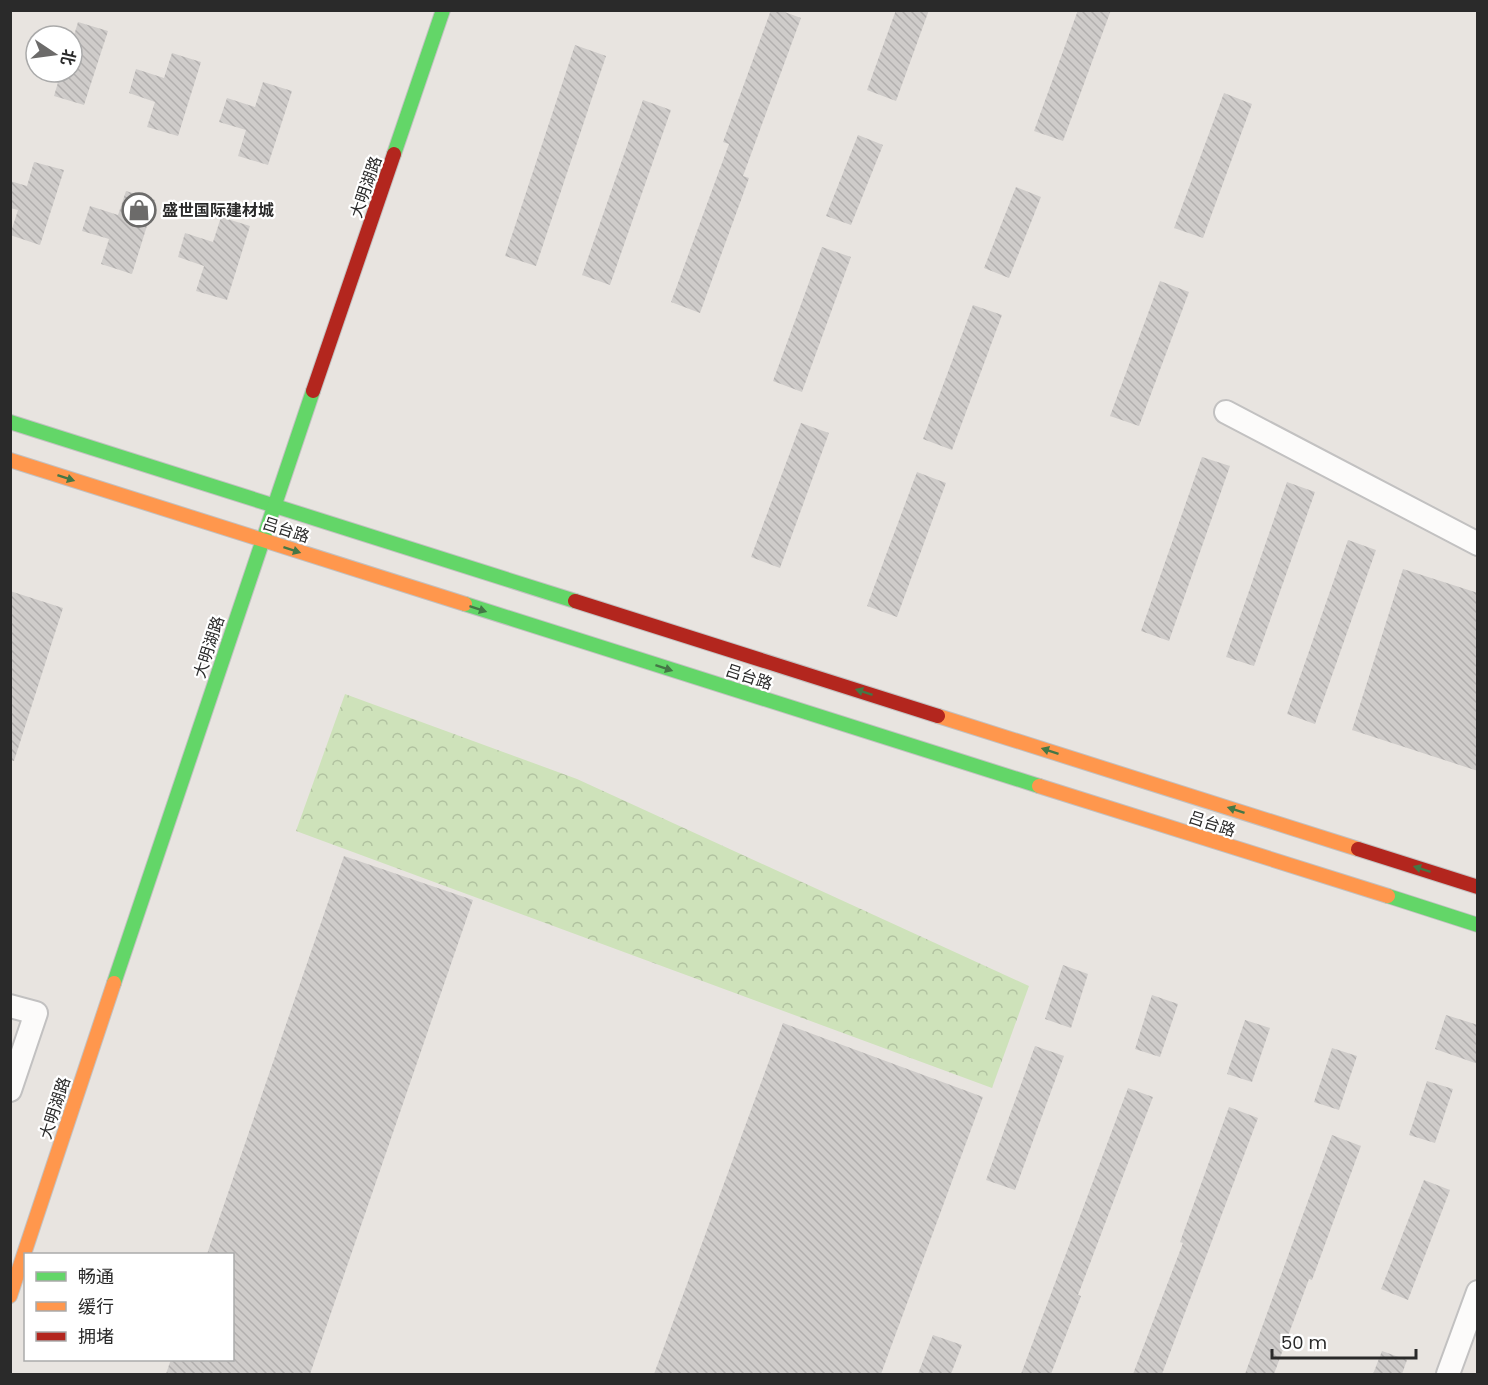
<svg xmlns="http://www.w3.org/2000/svg" width="1488" height="1385" font-family="Poppins,'Noto Sans SC',sans-serif">
	<style>
		.forest { fill: url(#forest-crowns) }
		.building { fill: url(#building-back-hatch) }
		.lines { fill: none; stroke-linecap: round; stroke-linejoin: round }
		.street-casing { stroke: #c2c1c1; stroke-width: 26 }
		.fast-casing { stroke: #c2c1c1; stroke-width: 16 }
		.slow-casing { stroke: #c2c1c1; stroke-width: 16 }
		.jam-casing { stroke: #c2c1c1; stroke-width: 16 }
		.street { stroke: #fcfbfa; stroke-width: 22 }
		.fast { stroke: #63d668; stroke-width: 14 }
		.slow { stroke: #ff974d; stroke-width: 14 }
		.jam { stroke: #b3261e; stroke-width: 14 }
		.oneway { fill: #447746 }
		.labels { text-anchor: middle; dominant-baseline: central; stroke-width: 4.5; stroke-linejoin: round; paint-order: stroke }
		.street-label { font-size: 16px; fill: #2a2a2a; stroke: #fff }
		.poi-label { font-size: 16px; font-weight: bold; fill: #2a2a2a; stroke: #fff; text-anchor: start }
	</style>
	<defs>
		<pattern id="forest-crowns" width="20" height="18" patternUnits="userSpaceOnUse" patternTransform="scale(1.5)"><rect width="20" height="18" fill="#cee2ba"/><path d="M2 6a3 3 0 1 1 6 0M12 15a3 3 0 1 1 6 0" fill="none" stroke="#b1c2a0"/></pattern>
		<pattern id="building-back-hatch" width="6" height="6" patternUnits="userSpaceOnUse" patternTransform="scale(1.5)"><rect width="6" height="6" fill="#cfccca"/><path d="M-1 5l2 2M0 0l6 6M5-1l2 2" fill="none" stroke="#b2afae"/></pattern>
	</defs>
	<rect width="100%" height="100%" fill="#e8e4e0"/>
	<polygon class="forest" points="345,694 577,779 1029,986 992,1088 296,831"/>
	<g class="building">
		<polygon points="771,10 779,10 801,18 743,176 749,178 700,313 671,302 729,144 723,142"/>
		<polygon points="896,10 929,10 896,101 867,90"/>
		<polygon points="1078,10 1111,10 1063,141 1034,131"/>
		<polygon points="78,22 108,31 84,105 54,96 61,72 72,72 72,42"/>
		<polygon points="575,45 606,56 536,266 505,256"/>
		<polygon points="172,53 201,62 178,136 147,127 155,102 129,93 136,69 164,78"/>
		<polygon points="263,82 292,91 268,165 238,156 246,130 219,122 227,98 255,107"/>
		<polygon points="1224,93 1252,104 1203,238 1174,228"/>
		<polygon points="643,100 671,110 610,285 582,275"/>
		<polygon points="858,135 883,145 851,225 826,216"/>
		<polygon points="34,162 64,170 40,245 10,235 18,210 10,208 10,181 27,186"/>
		<polygon points="1016,187 1041,197 1009,278 984,268"/>
		<polygon points="126,191 155,200 132,274 101,264 109,239 82,231 90,206 118,215"/>
		<polygon points="221,217 250,226 227,300 196,291 204,266 178,257 185,233 213,242"/>
		<polygon points="822,247 851,257 802,392 773,381"/>
		<polygon points="1160,281 1189,292 1139,426 1110,416"/>
		<polygon points="973,305 1002,315 952,450 923,439"/>
		<polygon points="801,423 829,433 780,568 751,557"/>
		<polygon points="1202,457 1230,466 1169,641 1141,631"/>
		<polygon points="917,472 946,483 897,617 867,606"/>
		<polygon points="1287,482 1315,492 1254,666 1226,657"/>
		<polygon points="1348,540 1376,550 1315,724 1287,714"/>
		<polygon points="1403,569 1478,593 1478,771 1352,730"/>
		<polygon points="10,591 63,608 14,761 10,760"/>
		<polygon points="344,856 473,900 310,1374 166,1374 171,1359 232,1359 232,1254 207,1254"/>
		<polygon points="1063,965 1088,974 1071,1028 1045,1019"/>
		<polygon points="1152,995 1178,1004 1160,1057 1135,1049"/>
		<polygon points="1446,1015 1478,1025 1478,1064 1435,1049"/>
		<polygon points="1245,1020 1270,1028 1252,1082 1227,1074"/>
		<polygon points="783,1023 983,1097 881,1374 654,1374"/>
		<polygon points="1035,1046 1064,1056 1015,1190 986,1180"/>
		<polygon points="1332,1048 1357,1056 1339,1110 1314,1102"/>
		<polygon points="1427,1081 1453,1089 1435,1143 1409,1135"/>
		<polygon points="1128,1088 1153,1097 1078,1295 1081,1296 1051,1374 1021,1374"/>
		<polygon points="1229,1107 1258,1118 1162,1374 1133,1374 1183,1243 1180,1242"/>
		<polygon points="1332,1135 1361,1146 1312,1280 1309,1279 1274,1374 1245,1374"/>
		<polygon points="1424,1180 1450,1190 1408,1300 1381,1289"/>
		<polygon points="933,1335 962,1345 951,1374 918,1374"/>
		<polygon points="1382,1351 1407,1360 1402,1374 1373,1374"/>
	</g>
	<g class="lines">
		<g class="street-casing">
			<g id="street">
				<polyline points="1226,412 1478,544"/>
				<polyline points="10,1006 36,1013 10,1090"/>
				<polyline points="1448,1374 1478,1292"/>
			</g>
		</g>
		<g class="fast-casing">
			<g id="fast">
				<polyline points="394,154 443,10"/>
				<polyline points="10,422 575,601"/>
				<polyline points="465,604 1039,786"/>
				<polyline points="1388,896 1478,925"/>
				<polyline points="114,983 313,391"/>
			</g>
		</g>
		<g class="slow-casing">
			<g id="slow">
				<polyline points="10,460 465,604"/>
				<polyline points="938,716 1358,849"/>
				<polyline points="1039,786 1388,896"/>
				<polyline points="10,1296 114,983"/>
			</g>
		</g>
		<g class="jam-casing">
			<g id="jam">
				<polyline points="313,391 394,154"/>
				<polyline points="575,601 938,716"/>
				<polyline points="1358,849 1478,887"/>
			</g>
		</g>
		<use href="#street" class="street"/>
		<use href="#fast" class="fast"/>
		<use href="#slow" class="slow"/>
		<use href="#jam" class="jam"/>
	</g>
	<defs><path id="oneway-solid" d="M-6-.8H1V-3.2L6.5 0L1 3.2V.8H-6Z" transform="scale(1.5)"/></defs>
	<g class="oneway">
		<use href="#oneway-solid" transform="translate(66 478) rotate(18)"/>
		<use href="#oneway-solid" transform="translate(292 550) rotate(18)"/>
		<use href="#oneway-solid" transform="translate(478 609) rotate(18)"/>
		<use href="#oneway-solid" transform="translate(664 668) rotate(18)"/>
		<use href="#oneway-solid" transform="translate(864 692) rotate(-162)"/>
		<use href="#oneway-solid" transform="translate(1050 751) rotate(-162)"/>
		<use href="#oneway-solid" transform="translate(1236 810) rotate(-162)"/>
		<use href="#oneway-solid" transform="translate(1422 869) rotate(-162)"/>
	</g>
	<defs>
		<g id="shop-ring" transform="scale(1.725)"><circle r="9.5" fill="#fff" stroke="#6c6b6a" stroke-width="1.5"/><path d="M-5-2.5h2.3a2.7 3.5 0 0 1 5.4 0H5L5.5 6h-11ZM-1.5-2.5h3a1.5 2.3 0 0 0-3 0Z" fill="#6c6b6a"/></g>
	</defs>
	<g fill-rule="evenodd">
		<use href="#shop-ring" x="139" y="210"/>
	</g>
	<g class="labels">
		<g class="street-label">
			<text transform="translate(366 187) rotate(-71)">大明湖路</text>
			<text transform="translate(286 530) rotate(18)">吕台路</text>
			<text transform="translate(209 647) rotate(-72)">大明湖路</text>
			<text transform="translate(749 677) rotate(18)">吕台路</text>
			<text transform="translate(1212 824) rotate(18)">吕台路</text>
			<text transform="translate(55 1108) rotate(-72)">大明湖路</text>
		</g>
		<g class="poi-label">
			<text x="162" y="210">盛世国际建材城</text>
		</g>
	</g>
	<rect width="1488" height="1385" fill="none" stroke="#2a2a2a" stroke-width="24"/>
	<rect x="24" y="1253" width="210" height="108" fill="#ffffff" stroke="#aaaaaa" stroke-width="1.5"/>
	<rect x="36" y="1272" width="30" height="9" fill="#63d668" stroke="#aaaaaa" stroke-width="1.5"/>
	<text x="78" y="1283" font-size="18" fill="#2a2a2a">畅通</text>
	<rect x="36" y="1302" width="30" height="9" fill="#ff974d" stroke="#aaaaaa" stroke-width="1.5"/>
	<text x="78" y="1313" font-size="18" fill="#2a2a2a">缓行</text>
	<rect x="36" y="1332" width="30" height="9" fill="#b3261e" stroke="#aaaaaa" stroke-width="1.5"/>
	<text x="78" y="1343" font-size="18" fill="#2a2a2a">拥堵</text>
	<g transform="translate(54 54) rotate(103)"><circle r="28" fill="#ffffff" stroke="#aaaaaa" stroke-width="1.5"/>
	<path d="M0-4.5L10 22L0 15L-10 22Z" fill="#6c6b6a"/>
	<text y="-9" font-size="16" font-weight="bold" text-anchor="middle" fill="#2a2a2a">北</text>
	</g>
	<path d="M1272 1349v9h144v-9" fill="none" stroke="#2a2a2a" stroke-width="3"/>
	<text x="1281" y="1349" font-size="18" fill="#2a2a2a" stroke="#ffffff" stroke-width="4.5" paint-order="stroke">50 m</text>
</svg>
